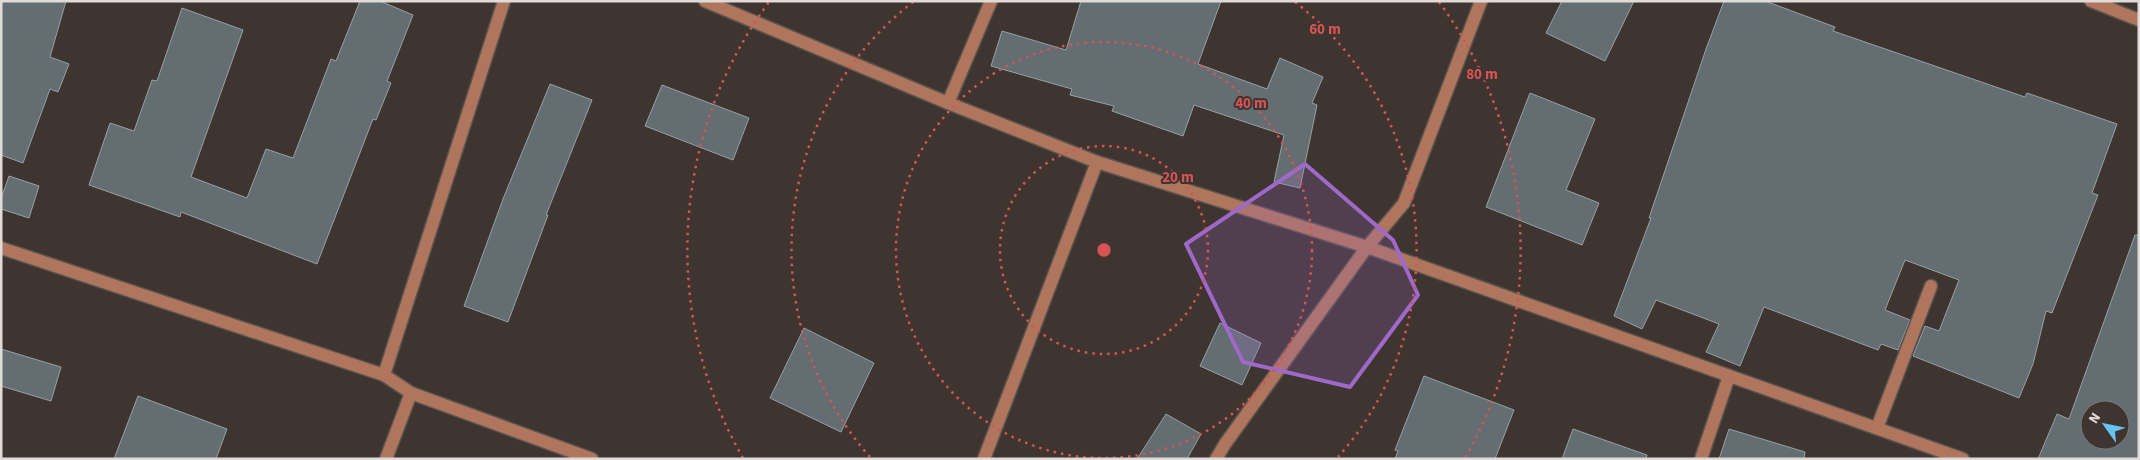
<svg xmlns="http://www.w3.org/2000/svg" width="2140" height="460" font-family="'Source Sans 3',sans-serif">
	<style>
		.building { fill: #646d72; stroke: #96a1a6; fill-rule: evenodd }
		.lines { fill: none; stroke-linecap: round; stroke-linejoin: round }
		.minor-casing { stroke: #5b534f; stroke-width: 15 }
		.minor { stroke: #b0765d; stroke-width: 12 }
		.marked { fill: #9e69c8; fill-opacity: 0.2; stroke: #9e69c8; stroke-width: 4; stroke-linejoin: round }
		.ring { fill: none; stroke: #d85454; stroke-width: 2.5; stroke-dasharray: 2.5 5 }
		.centre { fill: #d85454; stroke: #3e3531; stroke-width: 2.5 }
		.ring-label { font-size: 15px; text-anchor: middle; font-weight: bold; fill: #d85454; stroke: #3e3531; stroke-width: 4; stroke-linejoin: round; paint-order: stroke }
	</style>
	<rect width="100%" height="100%" fill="#3e3531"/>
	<g class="building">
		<polygon points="1,1 66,1 50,57 69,64 58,92 50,89 23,163 1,155"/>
		<polygon points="360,1 380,1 413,15 387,81 391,83 376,120 373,119 317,264 181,212 180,217 89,185 110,123 134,131 152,80 157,81 182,8 243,30 191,177 247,198 266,149 293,158 331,59 336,61"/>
		<polygon points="1081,1 1221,1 1198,64 1267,89 1280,58 1323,77 1312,103 1317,105 1300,188 1274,182 1284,135 1194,105 1183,136 1112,111 1114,106 1070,95 1072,89 991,66 1002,31 1066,50"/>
		<polygon points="1562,1 1634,1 1605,61 1546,33"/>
		<polygon points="1724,1 1765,1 1835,27 1833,31 2025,97 2027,93 2117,124 2092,193 2098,195 2052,313 2046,311 2033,364 2019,398 1913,356 1925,326 1939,331 1959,280 1905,260 1885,310 1910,320 1898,350 1881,344 1878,350 1764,307 1740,366 1706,352 1719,324 1656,300 1642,329 1614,316 1651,218 1649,218 1706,49"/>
		<polygon points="550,84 592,100 546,215 548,215 508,322 464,306 503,199"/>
		<polygon points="662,85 749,118 733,160 645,126"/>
		<polygon points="1530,93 1595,119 1566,190 1599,203 1582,245 1486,207"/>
		<polygon points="9,176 39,186 29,218 1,209 1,199"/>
		<path d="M 2135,235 L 2139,235 L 2139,459 L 2038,459 L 2057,414 L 2069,419 ZM 2090,410 L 2120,410 L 2120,440 L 2090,440 Z"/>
		<polygon points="1220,323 1261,343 1242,385 1200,366"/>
		<polygon points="804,328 874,363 841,432 770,398"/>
		<polygon points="1,349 61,367 51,401 1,386"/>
		<polygon points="1424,376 1514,410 1495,459 1395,459 1398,451 1395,450"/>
		<polygon points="138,396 227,429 216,459 114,459"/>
		<polygon points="1166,414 1201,434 1187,459 1137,459"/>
		<polygon points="1573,429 1647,455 1646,459 1562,459"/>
		<polygon points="1729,429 1805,452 1804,459 1719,459"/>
	</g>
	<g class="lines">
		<g class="minor-casing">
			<g id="minor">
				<polyline points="705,1 948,103 1097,162 1367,247 1963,459"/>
				<polyline points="2091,1 2139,20"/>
				<polyline points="948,103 991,1"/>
				<polyline points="1,248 384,375 411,393 592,459"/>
				<polyline points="384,375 504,1"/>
				<polyline points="1877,428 1931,286"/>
				<polyline points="386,459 411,393"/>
				<polyline points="984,459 1097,162"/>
				<polyline points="1216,459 1225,444 1367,247 1404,203 1481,1"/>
				<polyline points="1701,459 1729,376"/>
			</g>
		</g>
		<use href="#minor" class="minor"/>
	</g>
	<path class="marked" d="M 1305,164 L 1393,240 L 1418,295 L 1350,387 L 1243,362 L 1186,244 Z"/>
	<g class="ring">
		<circle cx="1104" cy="250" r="104"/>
		<circle cx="1104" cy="250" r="208"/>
		<path d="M870 457A313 313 0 0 1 913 2M1295 2A313 313 0 0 1 1338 457"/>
		<path d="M743 458A417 417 0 0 1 769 2M1439 2A417 417 0 0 1 1465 458"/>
	</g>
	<circle cx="1104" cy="250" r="8" class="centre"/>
	<g class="ring-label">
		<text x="1325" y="34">60 m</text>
		<text x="1482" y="79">80 m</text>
		<text x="1251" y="108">40 m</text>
		<text x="1178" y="182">20 m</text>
	</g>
	<rect width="2140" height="460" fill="none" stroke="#e0dad8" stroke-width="5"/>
	<g transform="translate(2105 425) rotate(303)"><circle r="24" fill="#3e3531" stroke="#7f7774"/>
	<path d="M0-4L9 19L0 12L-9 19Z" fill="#67c4f0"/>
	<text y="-8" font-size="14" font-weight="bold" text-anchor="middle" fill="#e0dad8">N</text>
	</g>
</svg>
